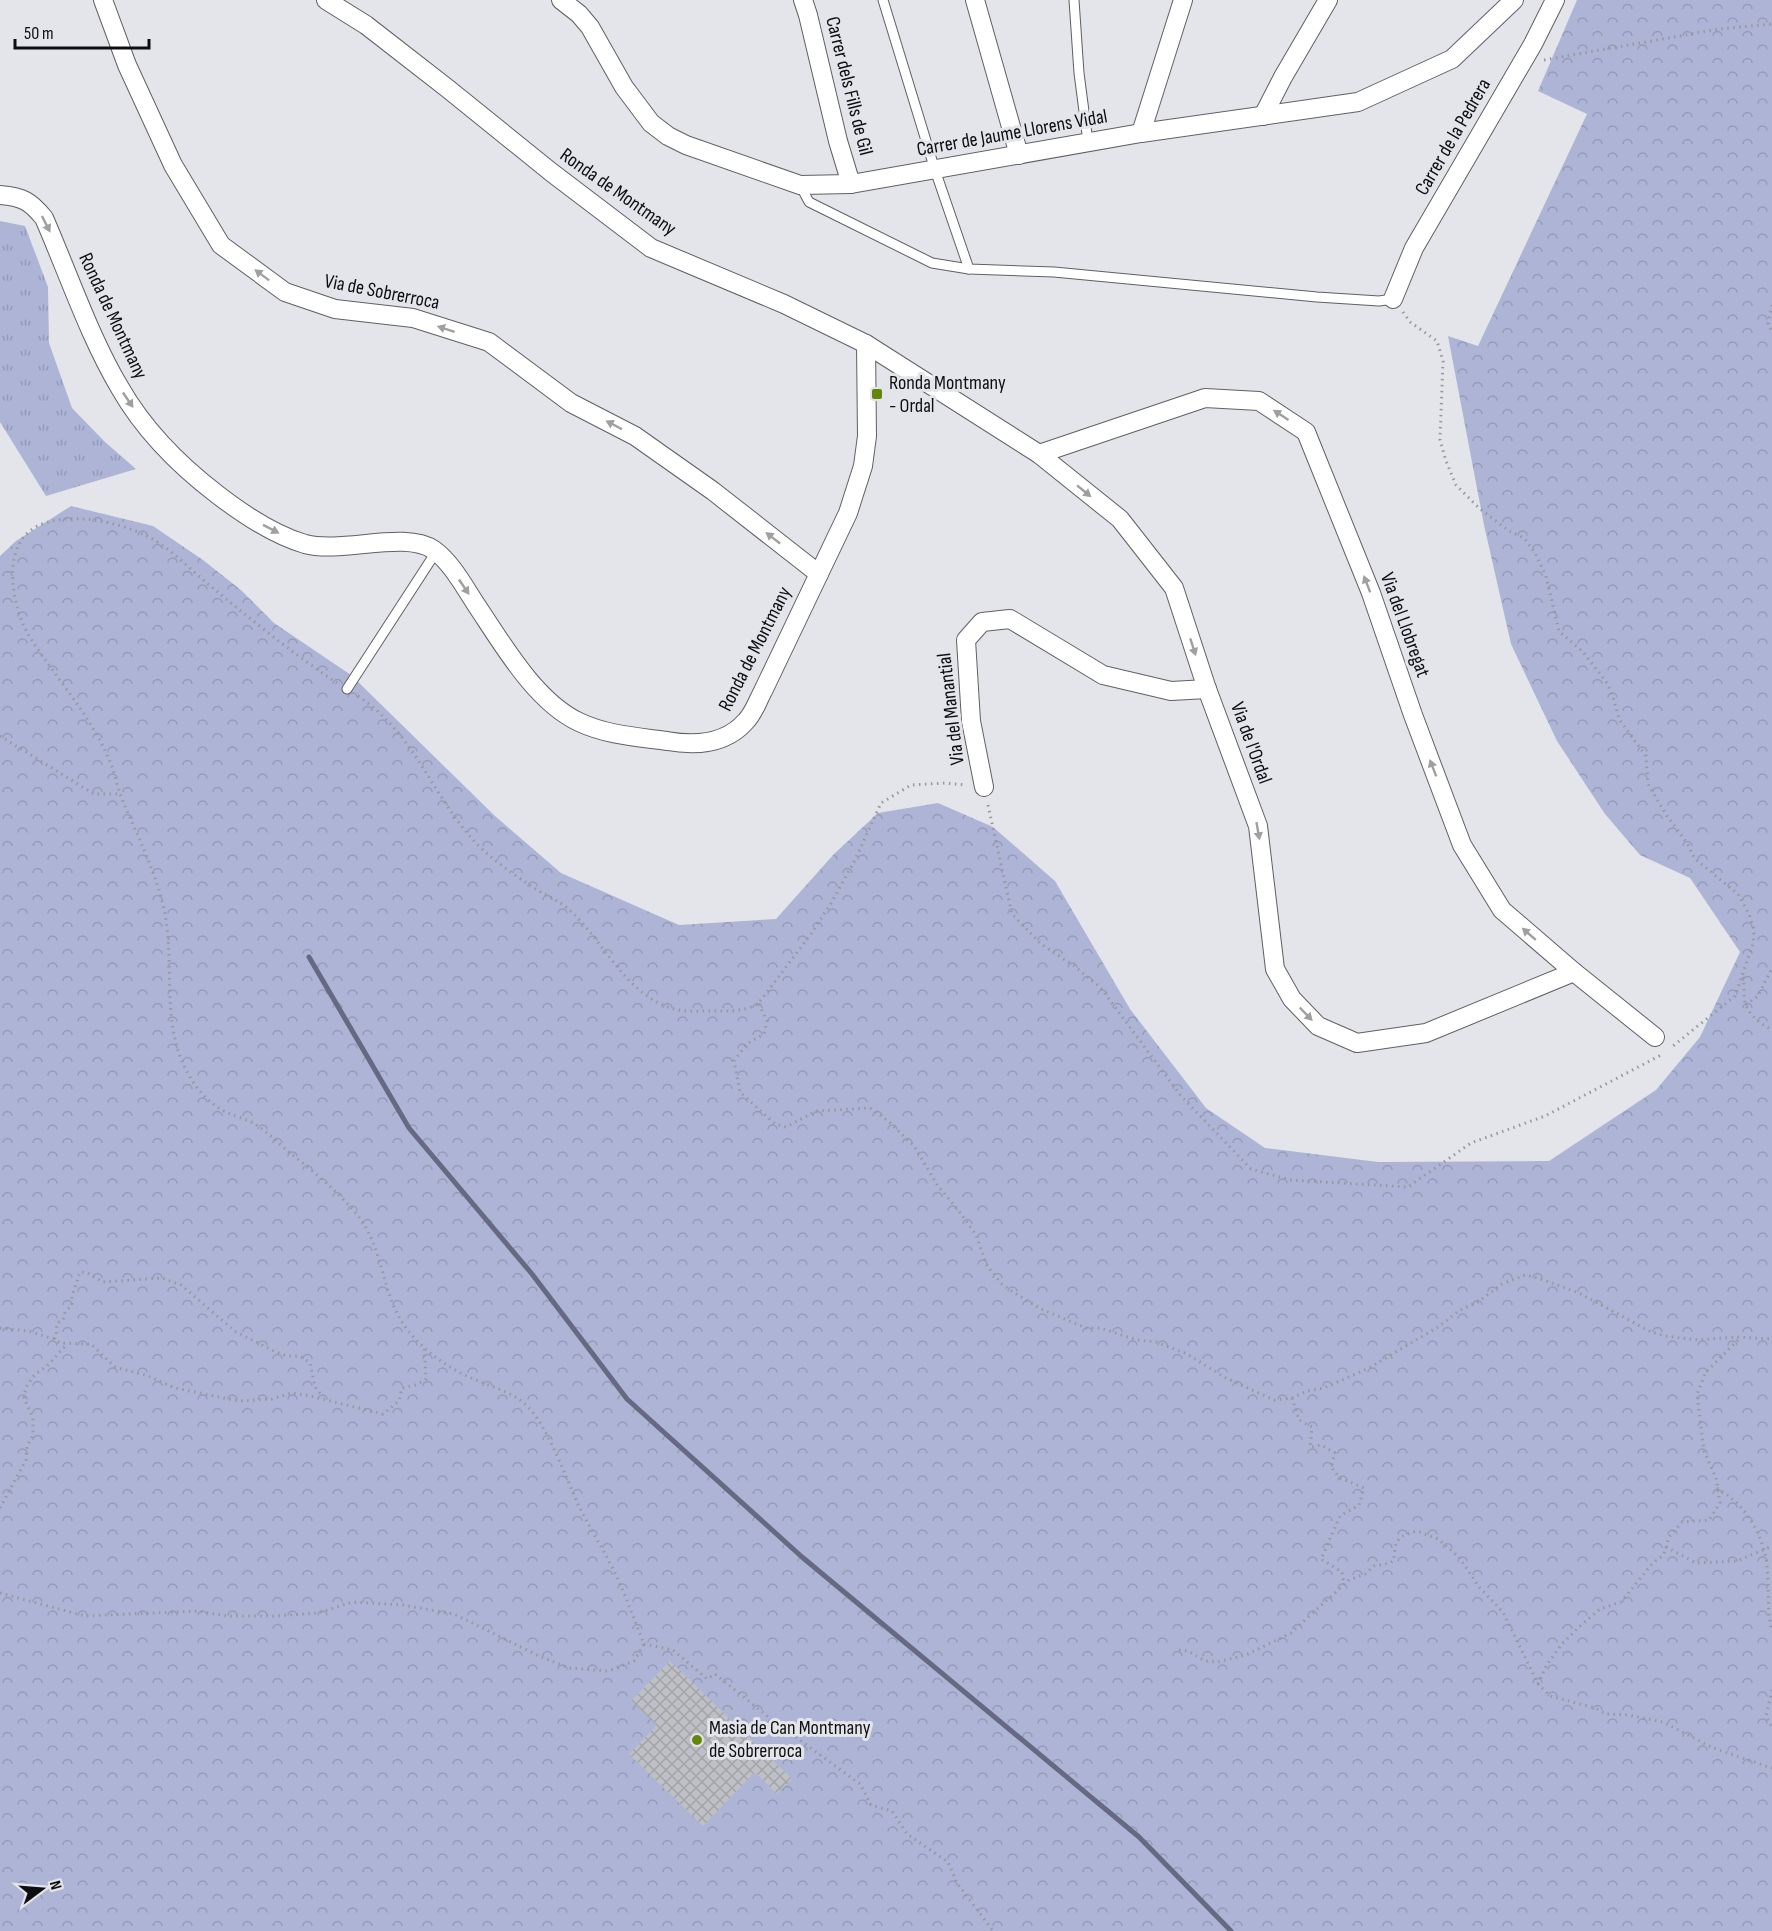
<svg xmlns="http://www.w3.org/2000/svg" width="1772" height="1931" font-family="'Sofia Sans Condensed',sans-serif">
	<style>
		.forest { fill: url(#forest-crowns) }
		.park { fill: url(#park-tufts) }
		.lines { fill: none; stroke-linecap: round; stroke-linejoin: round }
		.stream { stroke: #656981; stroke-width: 5 }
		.building { fill: url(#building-cross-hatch) }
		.service-casing { stroke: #5f6065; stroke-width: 11 }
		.minor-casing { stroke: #5f6065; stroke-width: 20 }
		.path { stroke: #97979c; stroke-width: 3; stroke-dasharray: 1.5 4.5; stroke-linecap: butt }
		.service { stroke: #fff; stroke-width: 9 }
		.minor { stroke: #fff; stroke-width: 18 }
		.oneway { fill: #9f9f9f }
		.poi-dot { fill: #62870b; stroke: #e4e5eb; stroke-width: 2 }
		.labels { text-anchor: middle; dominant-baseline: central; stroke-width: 6; stroke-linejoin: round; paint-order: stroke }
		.street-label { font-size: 20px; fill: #0e0e10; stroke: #e4e5eb }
		.poi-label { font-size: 20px; fill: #0e0e10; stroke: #e4e5eb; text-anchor: start }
	</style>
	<defs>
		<pattern id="forest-crowns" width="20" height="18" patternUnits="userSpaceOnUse" patternTransform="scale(1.5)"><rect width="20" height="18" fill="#aeb4d6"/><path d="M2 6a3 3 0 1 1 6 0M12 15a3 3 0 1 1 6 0" fill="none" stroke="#949ab7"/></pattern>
		<pattern id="park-tufts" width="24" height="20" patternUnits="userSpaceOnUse" patternTransform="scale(1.5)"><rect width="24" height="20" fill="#aeb4d6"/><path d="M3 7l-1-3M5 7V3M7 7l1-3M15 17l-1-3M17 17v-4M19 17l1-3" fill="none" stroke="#949ab7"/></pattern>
		<pattern id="building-cross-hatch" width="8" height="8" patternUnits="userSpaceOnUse" patternTransform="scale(1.5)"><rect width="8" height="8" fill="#bfc0c6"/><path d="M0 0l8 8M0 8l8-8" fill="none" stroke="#a3a4a9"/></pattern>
	</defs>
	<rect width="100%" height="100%" fill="#e4e5eb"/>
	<polygon class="forest" points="1577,0 1772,0 1772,1931 0,1931 0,556 16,541 71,506 153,526 203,560 241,590 274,623 351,675 495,816 561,873 679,925 776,919 834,854 878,813 938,803 993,827 1055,881 1130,1009 1206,1108 1265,1148 1378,1162 1549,1161 1656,1090 1700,1037 1740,952 1690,878 1640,855 1605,814 1557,741 1511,644 1484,525 1448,336 1478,346 1587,114 1538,91"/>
	<polygon class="park" points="0,221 25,226 48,287 49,343 72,408 105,442 136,469 46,496 0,422"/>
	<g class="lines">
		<polyline class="stream" points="309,957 409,1128 532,1274 627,1399 802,1557 1139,1837 1231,1931"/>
	</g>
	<polygon class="building" points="670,1661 792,1779 777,1794 755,1772 703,1826 629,1754 657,1725 631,1701"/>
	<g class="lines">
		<g class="service-casing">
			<g id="service">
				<polyline points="883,0 935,170 969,269 1054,272 1317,297 1379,301 1393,299"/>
				<polyline points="1074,0 1079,73 1088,142"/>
				<polyline points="800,185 809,202 932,263 969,269"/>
				<polyline points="347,689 436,552"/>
			</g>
		</g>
		<g class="minor-casing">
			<g id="minor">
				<polyline points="103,0 127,65 173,165 221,245 285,292 335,309 413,318 489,342 571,403 635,436 713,491 819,574"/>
				<polyline points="561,0 579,14 590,27 624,87 651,123 668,136 686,145 800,185 851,184 1141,133 1358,102 1452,59 1514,0"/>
				<polyline points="803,0 808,15 838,141 851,184"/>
				<polyline points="975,0 1019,155"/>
				<polyline points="1263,116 1283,77 1328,0"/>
				<polyline points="1141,133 1183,0"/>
				<path d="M 0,195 C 23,197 30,201 44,218 C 68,273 90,338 120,388 C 144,430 180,466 218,495 C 244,515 274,535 305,544 C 343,554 405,530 434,550 C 452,563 465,588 477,606 C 503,645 536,702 579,722 C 606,735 638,737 667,741 C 695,746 726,744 746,721 C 754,713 758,700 763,691 L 848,513 L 863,466 L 867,436 L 866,344 L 784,304 L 651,248 L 551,172 L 447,88 L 366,25 L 326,0"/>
				<polyline points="1393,299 1414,248 1533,44 1555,0"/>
				<polyline points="866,344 1039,454 1120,519 1174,588 1207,689 1258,826 1275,969 1292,999 1318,1026 1357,1043 1426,1033 1574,972"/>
				<polyline points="1039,454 1205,398 1259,401 1306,432 1371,593 1413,715 1462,845 1502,910 1574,972 1655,1037"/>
				<polyline points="984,787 971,721 966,640 982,622 1010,619 1103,675 1171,691 1207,689"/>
			</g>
		</g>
		<g class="path">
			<polyline points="1544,60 1719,29 1772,24"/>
			<polyline points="1772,305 1768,324 1772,332"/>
			<polyline points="1403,312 1410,322 1437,341 1443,361 1440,440 1446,461 1456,485 1479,508 1509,531 1524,538 1535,553 1546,576 1559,631 1583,652 1607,683 1614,700 1619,719 1646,756 1648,784 1665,813 1687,843 1695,859 1738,894 1749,914 1754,930 1753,944 1735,996 1673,1046 1670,1045"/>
			<path d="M 358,696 C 412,732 428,786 468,834 C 484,854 509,871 531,886 C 542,894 555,898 566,907 C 603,938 624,995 674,1009 C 685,1012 698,1011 710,1011 C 727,1011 743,1012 758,1004 L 811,934 L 830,905 L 854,862 L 881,803 L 911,785 L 945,783 L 965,785"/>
			<polyline points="0,736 94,794 120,794"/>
			<polyline points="988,805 1012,914 1041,944 1073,965 1100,987 1181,1096 1251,1169 1290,1180 1408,1187 1471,1143 1545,1116 1663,1054"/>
			<path d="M 1743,977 C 1745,985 1743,994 1745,1002 C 1748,1015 1761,1024 1772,1030"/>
			<polyline points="759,1004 767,1021 764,1034 747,1044 734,1061 740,1092 775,1124 786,1127 816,1111 870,1108 888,1121 914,1146 938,1186 959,1211 976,1235 987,1266 1002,1284 1013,1292 1041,1309 1086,1328 1100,1328 1137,1340 1156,1342 1187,1354 1226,1378 1274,1400 1292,1398 1307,1391 1324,1388 1369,1368 1438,1327 1460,1310 1478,1302 1502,1284 1525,1275 1535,1277 1579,1293 1651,1332 1665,1336 1699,1340 1735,1337 1772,1339"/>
			<polyline points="1746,1005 1758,996 1772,968"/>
			<polyline points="0,1328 28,1331 54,1339 60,1343 91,1344 115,1367 148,1376 175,1388 239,1401 272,1399 291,1393 306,1395 383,1414 399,1401 402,1388 416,1385 426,1379 424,1346"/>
			<polyline points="54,1339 56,1336 57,1323 63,1320 65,1312 72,1305 72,1296 80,1272 86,1272 103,1282 162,1278 181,1285 236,1332 276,1352 287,1356 300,1356 310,1363 315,1387 322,1396"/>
			<polyline points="1292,1398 1299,1420 1312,1427 1310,1447 1321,1445 1335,1453 1331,1467 1340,1478 1364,1488 1359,1505 1340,1516 1321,1559 1342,1572 1344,1585"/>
			<path d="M 1717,1488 C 1743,1503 1760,1529 1766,1558 C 1770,1583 1766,1608 1772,1632"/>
			<polyline points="0,1508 26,1460 27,1446 33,1435 33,1418 24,1398 26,1387 35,1374 47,1366 67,1344"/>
			<polyline points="1666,1547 1696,1563 1737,1561 1772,1546"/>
			<path d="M 0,1593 L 85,1616 L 198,1611 L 227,1616 L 275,1616 L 318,1613 L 352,1602 L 403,1605 L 454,1614 L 539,1656 L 569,1668 L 608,1671 L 634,1661 L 644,1644 C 633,1617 624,1590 611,1565 C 600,1544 588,1525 578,1504 C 566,1478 547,1425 527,1406 C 514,1393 497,1389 481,1382 C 452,1371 425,1353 406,1328 C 380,1293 385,1246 354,1211 C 334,1188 308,1167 284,1148 C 275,1140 267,1132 258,1126 C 248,1119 236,1117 226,1112 C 211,1105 198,1091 190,1077 C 159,1026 176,964 164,909 C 155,869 136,834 121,796 C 117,786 115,774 111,764 C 96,726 70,695 47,662 C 35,646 23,629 18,610 C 11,585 7,548 31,530 C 61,509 117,521 147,536 C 169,547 189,568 208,584 C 249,618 292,653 337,683"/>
			<polyline points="644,1644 673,1650 707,1679 715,1674 771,1719 860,1784 871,1805 892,1811 907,1834 948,1862 957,1883 993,1931"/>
			<path d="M 1179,1650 L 1188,1651 L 1205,1661 L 1217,1662 L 1246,1655 L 1291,1633 L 1349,1580 L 1365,1574 L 1374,1566 L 1390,1563 L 1394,1560 C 1395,1540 1397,1536 1417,1531 L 1438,1539 L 1459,1557 L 1479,1587 L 1503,1612 L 1538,1684 L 1550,1696 L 1595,1708 L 1606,1714 L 1628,1715 L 1663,1722 L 1713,1748 L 1772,1768"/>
			<polyline points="1538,1684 1546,1666 1561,1645 1579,1627 1600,1609 1621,1602 1651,1565 1664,1554 1669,1537 1682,1522 1709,1520 1720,1503 1716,1478 1704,1451 1697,1394 1706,1372 1741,1337"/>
			<polyline points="1772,1690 1766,1716 1772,1728"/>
		</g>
		<use href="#service" class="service"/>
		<use href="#minor" class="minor"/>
	</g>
	<defs><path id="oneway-solid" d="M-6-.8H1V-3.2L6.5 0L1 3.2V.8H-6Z" transform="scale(1.5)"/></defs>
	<g class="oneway">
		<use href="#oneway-solid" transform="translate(46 224) rotate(63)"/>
		<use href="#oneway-solid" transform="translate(262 275) rotate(-143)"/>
		<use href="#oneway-solid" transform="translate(446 329) rotate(-162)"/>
		<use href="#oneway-solid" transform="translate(128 400) rotate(56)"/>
		<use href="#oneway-solid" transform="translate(1281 415) rotate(-147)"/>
		<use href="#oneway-solid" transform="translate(614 425) rotate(-152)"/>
		<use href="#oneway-solid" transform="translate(1084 491) rotate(39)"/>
		<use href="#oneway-solid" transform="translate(271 529) rotate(27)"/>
		<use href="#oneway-solid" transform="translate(773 538) rotate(-142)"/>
		<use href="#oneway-solid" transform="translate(1367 584) rotate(-111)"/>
		<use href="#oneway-solid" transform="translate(464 587) rotate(56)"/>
		<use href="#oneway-solid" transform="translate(1193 647) rotate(72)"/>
		<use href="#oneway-solid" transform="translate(1433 768) rotate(-111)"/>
		<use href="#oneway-solid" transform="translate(1258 831) rotate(80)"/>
		<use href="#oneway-solid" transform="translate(1529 934) rotate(-139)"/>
		<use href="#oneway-solid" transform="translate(1306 1014) rotate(46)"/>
	</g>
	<g class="poi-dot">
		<rect x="871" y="388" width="12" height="12" rx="3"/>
		<circle cx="697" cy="1740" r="6"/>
	</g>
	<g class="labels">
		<g class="street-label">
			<text transform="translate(849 86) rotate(76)">Carrer dels Fills de Gil</text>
			<text transform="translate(1012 133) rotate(-10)">Carrer de Jaume Llorens Vidal</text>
			<text transform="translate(1453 137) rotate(-60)">Carrer de la Pedrera</text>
			<text transform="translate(618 192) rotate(35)">Ronda de Montmany</text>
			<text transform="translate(382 292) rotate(11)">Via de Sobrerroca</text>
			<text transform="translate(113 316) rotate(65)">Ronda de Montmany</text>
			<text transform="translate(1405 625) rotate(70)">Via del Llobregat</text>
			<text transform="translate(755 649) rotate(-63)">Ronda de Montmany</text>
			<text transform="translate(951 709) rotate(-97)">Via del Manantial</text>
			<text transform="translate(1251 743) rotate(70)">Via de l'Ordal</text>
		</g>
		<g class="poi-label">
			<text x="889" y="383">Ronda Montmany<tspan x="889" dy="23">- Ordal</tspan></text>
			<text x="709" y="1728">Masia de Can Montmany<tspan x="709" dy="23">de Sobrerroca</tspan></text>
		</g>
	</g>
	<g transform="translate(42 1889) rotate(74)" stroke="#e4e5eb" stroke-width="4.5" paint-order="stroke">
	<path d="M0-4.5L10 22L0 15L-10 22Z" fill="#0e0e10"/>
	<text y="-9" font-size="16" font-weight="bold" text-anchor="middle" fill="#0e0e10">N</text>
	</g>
	<path d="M15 39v9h134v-9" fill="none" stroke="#0e0e10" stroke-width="3"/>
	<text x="24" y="39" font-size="18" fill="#0e0e10" stroke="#e4e5eb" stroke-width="4.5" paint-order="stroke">50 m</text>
</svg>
